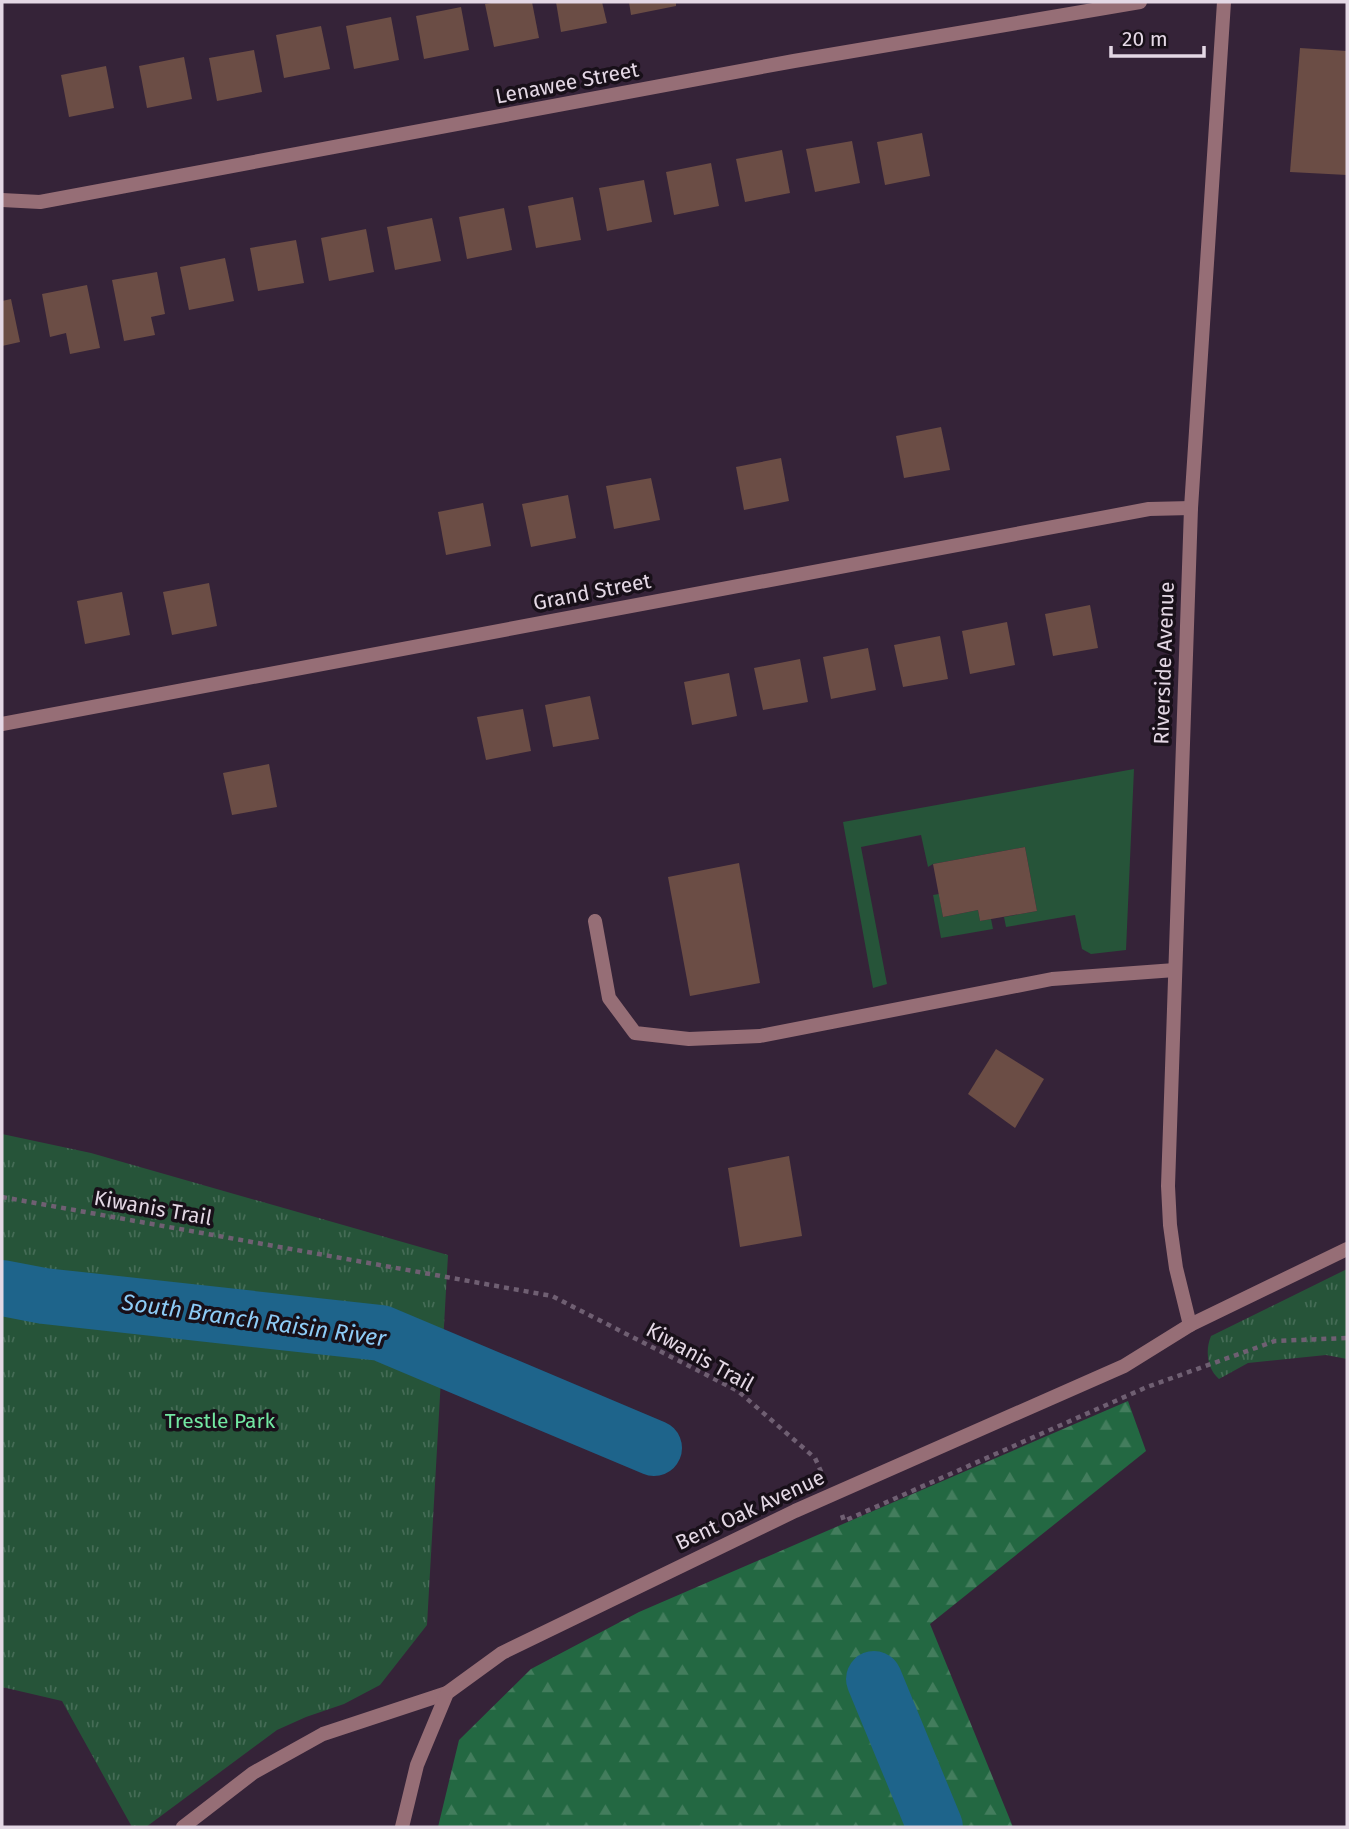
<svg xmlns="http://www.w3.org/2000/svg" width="1349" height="1829" font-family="'Fira Sans',sans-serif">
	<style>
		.grass { fill: #265439 }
		.forest { fill: url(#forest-firs) }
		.park { fill: url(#park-tufts) }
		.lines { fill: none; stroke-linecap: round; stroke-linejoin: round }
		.river { stroke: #1e648b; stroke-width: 56 }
		.building { fill: #6b4d45 }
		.path { stroke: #6f5f72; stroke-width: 4.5; stroke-dasharray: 5 5; stroke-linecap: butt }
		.service { stroke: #966e76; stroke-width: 14 }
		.minor { stroke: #966e76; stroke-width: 14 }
		.tertiary { stroke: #966e76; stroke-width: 14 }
		.labels { text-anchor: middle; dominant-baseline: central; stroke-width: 7; stroke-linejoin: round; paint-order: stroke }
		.street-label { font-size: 21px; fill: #e4d8e5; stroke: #181019 }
		.park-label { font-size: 21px; fill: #72e8a2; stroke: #181019 }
		.water-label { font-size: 23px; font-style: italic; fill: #8eccf7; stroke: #181019 }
	</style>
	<defs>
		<pattern id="forest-firs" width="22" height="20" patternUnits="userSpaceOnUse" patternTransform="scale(1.75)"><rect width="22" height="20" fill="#236842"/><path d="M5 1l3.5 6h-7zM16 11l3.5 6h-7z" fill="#437d5d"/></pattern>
		<pattern id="park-tufts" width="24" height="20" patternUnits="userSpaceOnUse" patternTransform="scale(1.75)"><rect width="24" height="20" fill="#265439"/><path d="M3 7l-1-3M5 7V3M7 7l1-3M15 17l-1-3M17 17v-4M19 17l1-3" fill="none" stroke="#456c56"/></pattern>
	</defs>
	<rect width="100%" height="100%" fill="#352338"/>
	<g class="grass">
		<polygon points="1134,769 1126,950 1091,954 1082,949 1075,915 1006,927 1004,917 1037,911 1025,847 933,864 928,867 921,835 861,847 887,984 873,988 843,822"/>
		<polygon points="939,894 943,917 978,910 980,921 991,919 993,929 941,938 933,895"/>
	</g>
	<polygon class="forest" points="1128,1401 1146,1451 930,1624 1013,1827 438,1827 459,1740 531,1669 639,1612"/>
	<g class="park">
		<polygon points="2,1134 91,1153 448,1255 427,1625 380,1685 344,1704 306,1717 277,1730 146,1827 132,1827 62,1701 2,1687"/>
		<path d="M 1347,1269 L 1347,1359 L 1326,1355 L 1248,1363 L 1219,1379 C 1207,1369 1205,1350 1211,1336 Z"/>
	</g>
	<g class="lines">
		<g class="river">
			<polyline points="2,1288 44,1296 381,1333 654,1448"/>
			<polyline points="874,1679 935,1827"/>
		</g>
	</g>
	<g class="building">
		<polygon points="497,2 532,2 539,38 494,47 485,4"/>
		<polygon points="556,2 602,2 607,23 561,32"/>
		<polygon points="629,2 676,2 676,6 631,15"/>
		<polygon points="461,7 469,50 424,59 416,16"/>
		<polygon points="391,17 399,60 354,69 346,26"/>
		<polygon points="321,26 330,69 284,78 276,35"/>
		<polygon points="1300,48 1347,51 1347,175 1290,172"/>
		<polygon points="254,50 262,92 217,101 209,58"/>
		<polygon points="184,57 192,99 147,108 139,66"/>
		<polygon points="106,66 114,108 69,117 61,75"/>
		<polygon points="922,133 930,176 885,185 877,142"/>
		<polygon points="852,141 860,183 815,192 806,149"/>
		<polygon points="782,150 790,193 745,202 736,159"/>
		<polygon points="711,163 719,206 674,215 666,172"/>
		<polygon points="644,180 652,222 607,231 599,188"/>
		<polygon points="573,197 581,240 536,248 528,206"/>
		<polygon points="504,208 512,250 467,259 459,217"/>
		<polygon points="432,218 441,261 395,270 387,227"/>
		<polygon points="366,229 374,272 329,281 321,238"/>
		<polygon points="296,240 304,283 258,291 250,248"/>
		<polygon points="225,258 234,301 189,310 180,267"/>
		<polygon points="157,272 165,314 151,317 155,335 124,341 112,280"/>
		<polygon points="87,285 100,348 70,354 66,333 50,337 42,294"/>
		<polygon points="11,299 20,342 2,346 2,301"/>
		<polygon points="941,427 950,470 904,478 896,436"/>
		<polygon points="781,458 789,501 744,510 736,467"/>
		<polygon points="651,478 660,520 614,529 606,486"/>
		<polygon points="568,495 576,538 531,547 522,504"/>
		<polygon points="483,503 491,546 446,555 438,512"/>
		<polygon points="209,583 217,626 172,635 163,592"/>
		<polygon points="122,592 130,635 85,644 77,601"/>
		<polygon points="1090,605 1098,648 1053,656 1045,614"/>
		<polygon points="1007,622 1015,665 970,674 962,631"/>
		<polygon points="940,636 948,679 903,687 894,645"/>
		<polygon points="868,648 876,690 831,699 823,657"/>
		<polygon points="800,659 808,702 763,710 754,668"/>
		<polygon points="729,673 737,716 692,725 684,682"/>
		<polygon points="590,696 599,739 553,747 545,705"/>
		<polygon points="523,709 531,751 486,760 477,717"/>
		<polygon points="269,764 277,807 232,815 223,773"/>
		<polygon points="1025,847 1037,911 980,921 978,910 943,917 933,864"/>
		<polygon points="739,863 760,983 690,996 668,877"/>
		<polygon points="996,1049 1044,1079 1015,1128 968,1094"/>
		<polygon points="789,1156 802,1236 740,1247 728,1168"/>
	</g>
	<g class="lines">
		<g class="path">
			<polyline points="2,1197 552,1296 738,1391 815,1458 823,1476"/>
			<polyline points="842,1515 844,1521 1147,1387 1275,1341 1347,1338"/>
		</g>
		<polyline class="service" points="595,921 609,998 635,1033 689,1039 760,1036 1052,979 1175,970"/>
		<g class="minor">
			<polyline points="2,200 40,202 794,61 1140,2"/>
			<polyline points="2,724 1149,509 1191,508"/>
			<polyline points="183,1827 253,1773 323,1734 447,1693"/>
		</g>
		<g class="tertiary">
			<polyline points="1190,1325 1176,1268 1170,1225 1168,1186 1191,508 1224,2"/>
			<polyline points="402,1827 417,1765 447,1693 502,1653 795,1511 1124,1366 1190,1325 1347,1249"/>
		</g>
	</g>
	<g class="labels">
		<g class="street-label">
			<text transform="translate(567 83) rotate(-11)">Lenawee Street</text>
			<text transform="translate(592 592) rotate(-11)">Grand Street</text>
			<text transform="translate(1164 663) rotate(-88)">Riverside Avenue</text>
			<text transform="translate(153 1208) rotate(10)">Kiwanis Trail</text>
			<text transform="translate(700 1357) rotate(29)">Kiwanis Trail</text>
			<text transform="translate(750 1510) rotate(-25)">Bent Oak Avenue</text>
		</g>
		<g class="park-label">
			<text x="220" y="1421">Trestle Park</text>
		</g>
		<g class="water-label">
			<text transform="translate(254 1320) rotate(8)">South Branch Raisin River</text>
		</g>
	</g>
	<rect width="1349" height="1829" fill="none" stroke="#e4d8e5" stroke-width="7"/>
	<path d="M1111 46v10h93v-10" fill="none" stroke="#e4d8e5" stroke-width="3.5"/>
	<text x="1122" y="46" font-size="21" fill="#e4d8e5" stroke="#181019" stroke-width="5" paint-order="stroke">20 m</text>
</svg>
